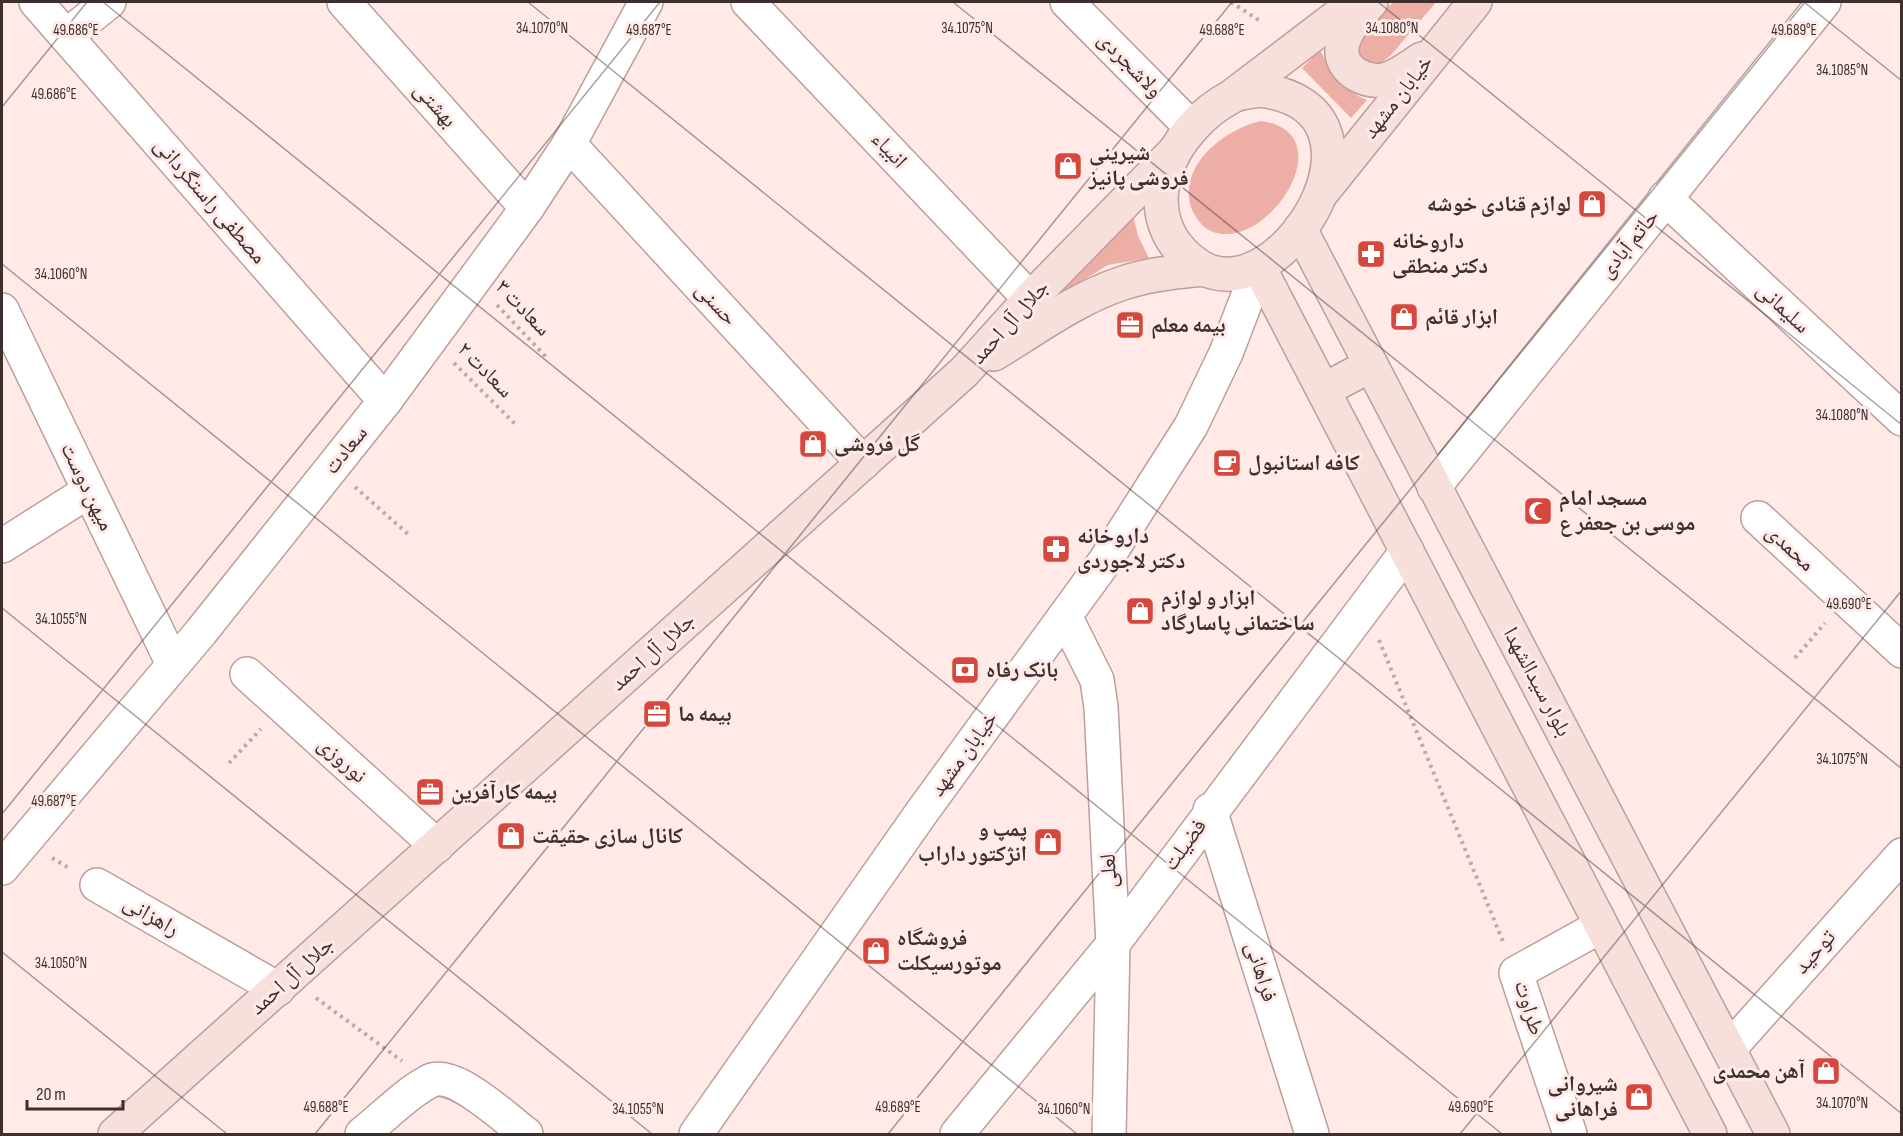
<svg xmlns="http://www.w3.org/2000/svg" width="1903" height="1136" font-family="'Sofia Sans Condensed','Noto Naskh Arabic',sans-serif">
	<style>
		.green { fill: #ecaea5 }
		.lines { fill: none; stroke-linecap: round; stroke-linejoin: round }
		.minor-casing { stroke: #be9e9a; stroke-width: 36 }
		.tertiary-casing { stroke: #be9e9a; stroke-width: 36 }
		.secondary-casing { stroke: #be9e9a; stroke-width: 36 }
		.path { stroke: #bcaaa7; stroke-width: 4; stroke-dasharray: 3 4.5; stroke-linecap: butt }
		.minor { stroke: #fff; stroke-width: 33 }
		.tertiary { stroke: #fff; stroke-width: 33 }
		.secondary { stroke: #f7dfdb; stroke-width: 33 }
		.ticks { fill: none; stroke: #3c2f2d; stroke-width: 1.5; stroke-opacity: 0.45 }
		.labels { text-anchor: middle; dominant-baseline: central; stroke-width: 6; stroke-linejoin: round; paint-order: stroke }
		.street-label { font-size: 22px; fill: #3c2f2d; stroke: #ffeae7 }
		.poi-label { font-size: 22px; font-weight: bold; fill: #3c2f2d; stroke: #ffeae7; text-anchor: start }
		.ticks-label { font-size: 15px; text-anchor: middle; fill: #3c2f2d; stroke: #ffeae7; stroke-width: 6; stroke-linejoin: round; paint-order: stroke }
	</style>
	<rect width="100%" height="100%" fill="#ffeae7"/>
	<g class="green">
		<polygon points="1394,2 1436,2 1391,55 1377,66 1362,62 1355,50 1368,24"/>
		<path d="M 1320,50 C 1332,73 1342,90 1367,100 L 1351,118 L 1302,68 Z"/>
		<path d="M 1261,121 C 1347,133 1265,255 1211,231 C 1203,228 1197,219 1193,212 C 1174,168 1224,129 1261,121 Z"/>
		<polygon points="1133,215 1138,236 1149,258 1108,265 1052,299"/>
	</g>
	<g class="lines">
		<g class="minor-casing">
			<g id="minor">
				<polyline points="36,2 385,401"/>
				<polyline points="344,2 527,208"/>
				<polyline points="748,2 1030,299"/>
				<polyline points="1067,2 1192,128"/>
				<polyline points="66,36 109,2"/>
				<polyline points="569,144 863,463"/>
				<polyline points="1665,198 1902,419"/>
				<polyline points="2,310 173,664"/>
				<polyline points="1758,518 1902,651"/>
				<polyline points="2,546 89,491"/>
				<polyline points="247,674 437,846"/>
				<polyline points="1210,810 1312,1134"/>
				<polyline points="97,885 278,989"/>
				<polyline points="1113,944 1407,551"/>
				<polyline points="1729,1049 1902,855"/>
				<path d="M 362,1134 C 383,1118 404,1095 428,1082 C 452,1067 506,1119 526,1134"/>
				<polyline points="1570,1134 1516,973 1601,926"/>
			</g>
		</g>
		<g class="tertiary-casing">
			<g id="tertiary">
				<polyline points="1434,487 1824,2"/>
				<polyline points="1065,616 1097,680 1101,707 1113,944 1109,1134"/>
				<polyline points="2,868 201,632 385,401 527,208 569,144 646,2"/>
				<polyline points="696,1134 922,812 1105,561 1191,426 1226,353 1259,267"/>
				<polyline points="957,1134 1113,944"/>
			</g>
		</g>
		<g class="secondary-casing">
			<g id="secondary">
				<path d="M 1371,2 C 1360,13 1343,32 1342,49 C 1340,72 1370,86 1390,78 C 1401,74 1412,65 1422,59"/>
				<path d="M 1259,90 C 1411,107 1278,323 1196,264 C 1128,215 1170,128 1233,96 C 1240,92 1251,92 1259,90 Z"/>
				<polyline points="1235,94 1356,2"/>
				<polyline points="1324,190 1475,2"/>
				<polyline points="1300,229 1773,1134"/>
				<polyline points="1259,267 1710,1134"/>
				<path d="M 994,354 C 1035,329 1077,298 1123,283 C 1150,274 1176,272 1204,269"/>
				<polyline points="1324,390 1371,365"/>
				<polyline points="115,1134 964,372 1030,299 1174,152"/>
			</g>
		</g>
		<g class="path">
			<polyline points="1231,2 1260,21"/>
			<polyline points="497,305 547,358"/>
			<polyline points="454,363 515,424"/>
			<polyline points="355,487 409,535"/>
			<polyline points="1379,640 1504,944"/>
			<polyline points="1795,658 1825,623"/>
			<polyline points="229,763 261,729"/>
			<polyline points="52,858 69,868"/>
			<polyline points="316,998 402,1061"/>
		</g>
		<use href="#minor" class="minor"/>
		<use href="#tertiary" class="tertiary"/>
		<use href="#secondary" class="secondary"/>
	</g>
	<path class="ticks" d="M 103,2 L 1502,1134M 528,2 L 1902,1114M 953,2 L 1902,769M 1378,2 L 1902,425M 1804,2 L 1902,81M 2,107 L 87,2M 2,264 L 1077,1134M 2,608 L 652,1134M 2,814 L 660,2M 2,952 L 227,1134M 315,1134 L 1232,2M 888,1134 L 1805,2M 1460,1134 L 1902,590"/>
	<defs>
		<g id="shop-square" transform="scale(1.5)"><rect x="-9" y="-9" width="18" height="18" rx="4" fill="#d6483d" stroke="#ffeae7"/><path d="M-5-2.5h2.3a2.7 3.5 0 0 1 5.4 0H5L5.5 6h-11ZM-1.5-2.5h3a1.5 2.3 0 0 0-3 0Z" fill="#fff"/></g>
		<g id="pharmacy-square" transform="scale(1.5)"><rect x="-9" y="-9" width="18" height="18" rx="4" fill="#d6483d" stroke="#ffeae7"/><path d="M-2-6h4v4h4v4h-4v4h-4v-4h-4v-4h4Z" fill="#fff"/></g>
		<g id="office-square" transform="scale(1.5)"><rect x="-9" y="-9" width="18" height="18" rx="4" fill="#d6483d" stroke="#ffeae7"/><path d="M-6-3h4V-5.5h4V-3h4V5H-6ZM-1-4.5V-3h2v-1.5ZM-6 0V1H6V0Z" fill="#fff"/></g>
		<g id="cafe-square" transform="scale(1.5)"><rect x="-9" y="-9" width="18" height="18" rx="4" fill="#d6483d" stroke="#ffeae7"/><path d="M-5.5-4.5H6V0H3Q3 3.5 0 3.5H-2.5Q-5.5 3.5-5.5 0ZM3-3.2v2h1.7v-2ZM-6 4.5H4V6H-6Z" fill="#fff"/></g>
		<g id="mosque-square" transform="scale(1.5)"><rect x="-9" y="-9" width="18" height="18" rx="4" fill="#d6483d" stroke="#ffeae7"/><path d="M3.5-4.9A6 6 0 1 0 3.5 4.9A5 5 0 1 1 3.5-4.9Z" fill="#fff"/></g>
		<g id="bank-square" transform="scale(1.5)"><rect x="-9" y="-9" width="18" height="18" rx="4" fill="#d6483d" stroke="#ffeae7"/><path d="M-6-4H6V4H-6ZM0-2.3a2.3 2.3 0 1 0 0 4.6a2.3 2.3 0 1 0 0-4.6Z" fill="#fff"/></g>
	</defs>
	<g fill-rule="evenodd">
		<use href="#shop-square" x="1068" y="166"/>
		<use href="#shop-square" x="1592" y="204"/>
		<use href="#pharmacy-square" x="1371" y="254"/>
		<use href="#shop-square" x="1404" y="317"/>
		<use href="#office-square" x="1130" y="325"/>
		<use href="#shop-square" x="813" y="444"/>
		<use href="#cafe-square" x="1227" y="463"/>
		<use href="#mosque-square" x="1538" y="511"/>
		<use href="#pharmacy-square" x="1056" y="549"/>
		<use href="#shop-square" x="1140" y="611"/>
		<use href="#bank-square" x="965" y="670"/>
		<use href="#office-square" x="657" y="714"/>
		<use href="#office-square" x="430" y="792"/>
		<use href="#shop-square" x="511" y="836"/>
		<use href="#shop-square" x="1048" y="842"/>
		<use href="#shop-square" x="876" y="951"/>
		<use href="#shop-square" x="1826" y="1071"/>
		<use href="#shop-square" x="1639" y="1097"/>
	</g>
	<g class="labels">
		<g class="street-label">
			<text transform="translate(1130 65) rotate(46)">ولاشجردی</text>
			<text transform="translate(1398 97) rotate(-52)">خیابان مشهد</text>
			<text transform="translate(435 105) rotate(48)">بهشتی</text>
			<text transform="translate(889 150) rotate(47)">انبیاء</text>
			<text transform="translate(210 201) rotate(49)">مصطفی راستگردانی</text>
			<text transform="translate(1629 244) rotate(-51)">حاتم آبادی</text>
			<text transform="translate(716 304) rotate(47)">حسنی</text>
			<text transform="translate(523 308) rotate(46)">سعادت ۳</text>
			<text transform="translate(1783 308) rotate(43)">سلیمانی</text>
			<text transform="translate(1010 322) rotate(-48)">جلال آل احمد</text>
			<text transform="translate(485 370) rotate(45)">سعادت ۲</text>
			<text transform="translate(346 450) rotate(-51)">سعادت</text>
			<text transform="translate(87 487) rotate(64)">میهن دوست</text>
			<text transform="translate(1790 548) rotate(43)">محمدی</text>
			<text transform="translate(653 652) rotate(-42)">جلال آل احمد</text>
			<text transform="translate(1537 682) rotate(62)">بلوار سیدالشهدا</text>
			<text transform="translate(964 754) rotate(-54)">خیابان مشهد</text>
			<text transform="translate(342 760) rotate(42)">نوروزی</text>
			<text transform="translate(1185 845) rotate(-54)">فضیلت</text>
			<text transform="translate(1109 871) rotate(-93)">لعلی</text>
			<text transform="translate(151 916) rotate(30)">راهزانی</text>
			<text transform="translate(1815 952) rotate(-48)">توحید</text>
			<text transform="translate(1261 972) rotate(73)">فراهانی</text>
			<text transform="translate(292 976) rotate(-42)">جلال آل احمد</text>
			<text transform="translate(1529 1008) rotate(73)">طراوت</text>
		</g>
		<g class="poi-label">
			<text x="1089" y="153">شیرینی<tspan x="1089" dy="25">فروشی پانیز</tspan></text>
			<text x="1571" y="204" text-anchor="end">لوازم قنادی خوشه</text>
			<text x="1392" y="241">داروخانه<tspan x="1392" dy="25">دکتر منطقی</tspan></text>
			<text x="1425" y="317">ابزار قائم</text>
			<text x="1151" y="325">بیمه معلم</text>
			<text x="834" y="444">گل فروشی</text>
			<text x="1248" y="463">کافه استانبول</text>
			<text x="1559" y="498">مسجد امام<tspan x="1559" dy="25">موسی بن جعفر ع</tspan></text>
			<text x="1077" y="536">داروخانه<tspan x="1077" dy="25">دکتر لاجوردی</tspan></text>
			<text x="1161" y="598">ابزار و لوازم<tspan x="1161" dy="25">ساختمانی پاسارگاد</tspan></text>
			<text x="986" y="670">بانک رفاه</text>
			<text x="678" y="714">بیمه ما</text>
			<text x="451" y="792">بیمه کارآفرین</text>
			<text x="1027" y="829" text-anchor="end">پمپ و<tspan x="1027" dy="25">انژکتور داراب</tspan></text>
			<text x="532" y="836">کانال سازی حقیقت</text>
			<text x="897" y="938">فروشگاه<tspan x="897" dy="25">موتورسیکلت</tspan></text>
			<text x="1805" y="1071" text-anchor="end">آهن محمدی</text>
			<text x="1618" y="1084" text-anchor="end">شیروانی<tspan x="1618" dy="25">فراهانی</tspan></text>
		</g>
	</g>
	<g class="ticks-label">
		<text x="967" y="33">34.1075°N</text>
		<text x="542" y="33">34.1070°N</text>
		<text x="1392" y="33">34.1080°N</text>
		<text x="76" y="35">49.686°E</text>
		<text x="649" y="35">49.687°E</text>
		<text x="1222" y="35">49.688°E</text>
		<text x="1794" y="35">49.689°E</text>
		<text x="1842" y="75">34.1085°N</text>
		<text x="54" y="99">49.686°E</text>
		<text x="61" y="279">34.1060°N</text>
		<text x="1842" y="420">34.1080°N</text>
		<text x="1849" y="609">49.690°E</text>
		<text x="61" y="624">34.1055°N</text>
		<text x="1842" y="764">34.1075°N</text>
		<text x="54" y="806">49.687°E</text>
		<text x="61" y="968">34.1050°N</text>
		<text x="1842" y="1108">34.1070°N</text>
		<text x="326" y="1112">49.688°E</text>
		<text x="898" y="1112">49.689°E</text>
		<text x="1471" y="1112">49.690°E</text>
		<text x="638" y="1114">34.1055°N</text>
		<text x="1064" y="1114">34.1060°N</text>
	</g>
	<rect width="1903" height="1136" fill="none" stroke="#3c2f2d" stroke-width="6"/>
	<path d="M27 1100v9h96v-9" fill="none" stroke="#3c2f2d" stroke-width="3"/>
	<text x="36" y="1100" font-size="18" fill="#3c2f2d" stroke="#ffeae7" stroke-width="4.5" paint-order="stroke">20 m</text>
</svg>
